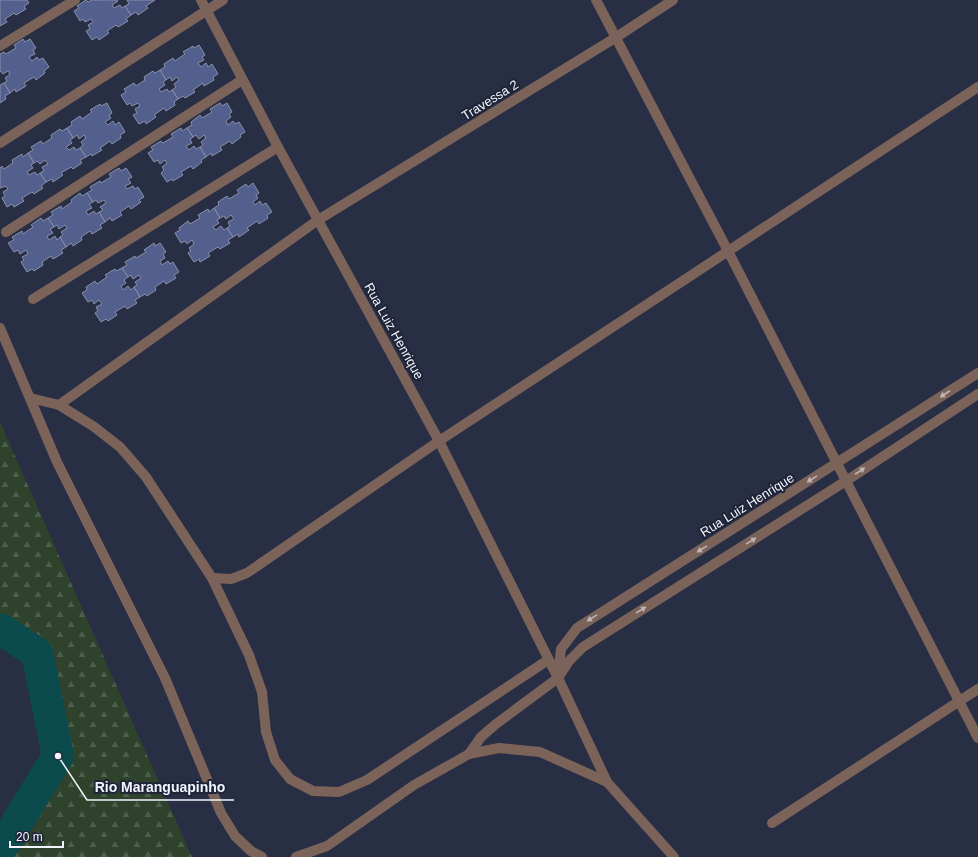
<svg xmlns="http://www.w3.org/2000/svg" width="978" height="857" font-family="Arial,sans-serif">
	<style>
		.forest { fill: url(#forest-firs) }
		.lines { fill: none; stroke-linecap: round; stroke-linejoin: round }
		.river { stroke: #0c4b4d; stroke-width: 32 }
		.building { fill: #535f8c; stroke: #8990aa }
		.minor { stroke: #7b635a; stroke-width: 10 }
		.oneway { fill: #bcb3b4 }
		.labels { text-anchor: middle; dominant-baseline: central; stroke-width: 4; stroke-linejoin: round; paint-order: stroke }
		.street-label { font-size: 13px; fill: #f2f5fd; stroke: #1f2438 }
		.leader { fill: none; stroke: #f2f5fd; stroke-width: 1.5 }
		.callout-dot { fill: #f2f5fd; stroke: #1f2438; stroke-width: 1.5 }
		.callout-label { font-size: 14px; text-anchor: middle; font-weight: bold; fill: #f2f5fd; stroke: #1f2438; stroke-width: 4; stroke-linejoin: round; paint-order: stroke }
	</style>
	<defs>
		<pattern id="forest-firs" width="22" height="20" patternUnits="userSpaceOnUse"><rect width="22" height="20" fill="#2e422c"/><path d="M5 1l3.5 6h-7zM16 11l3.5 6h-7z" fill="#4d5e4c"/></pattern>
	</defs>
	<rect width="100%" height="100%" fill="#282e43"/>
	<polygon class="forest" points="0,422 192,857 0,857 0,850 58,756 37,653 0,629"/>
	<g class="lines">
		<polyline class="river" points="0,629 37,653 58,756 0,850"/>
	</g>
	<g class="building">
		<polygon points="0,0 27,0 29,3 24,6 26,9 16,15 14,13 5,19 7,22 0,26"/>
		<polygon points="86,0 88,2 92,0 117,0 118,1 112,5 114,8 120,5 122,8 125,6 131,15 126,19 128,21 118,27 116,25 107,31 109,33 99,40 97,37 92,40 86,31 90,29 88,25 93,22 91,19 85,22 83,19 80,21 74,11 79,8 77,6"/>
		<polygon points="127,0 155,0 146,6 148,8 138,15 136,12 131,15 125,6 129,4"/>
		<polygon points="23,39 25,42 30,39 36,48 33,50 35,54 29,57 32,61 37,57 39,60 43,58 49,67 44,71 45,73 36,80 34,77 24,83 26,86 16,92 15,89 10,93 4,83 7,81 5,78 10,74 8,71 3,74 0,71 0,54 4,52 6,54 16,48 14,45"/>
		<polygon points="199,45 205,55 202,57 204,60 198,63 201,67 206,63 208,67 212,64 218,74 213,77 214,80 204,86 203,83 193,90 195,92 185,98 183,96 178,99 172,90 176,87 174,84 179,80 177,77 172,81 170,77 166,80 160,70 165,67 164,64 173,58 175,61 185,54 183,52 193,46 194,48"/>
		<polygon points="160,70 166,80 163,82 165,85 159,89 161,92 167,89 169,92 172,90 178,99 174,102 175,105 166,111 164,108 154,115 156,117 146,124 145,121 139,124 133,115 137,113 135,109 140,106 138,103 132,106 130,103 127,105 121,95 126,92 124,89 134,83 136,86 145,80 144,77 153,71 155,73"/>
		<polygon points="4,83 10,93 5,96 6,99 0,103 0,85"/>
		<polygon points="107,103 112,113 109,115 111,118 105,122 108,125 113,121 115,125 119,122 125,132 120,135 121,138 112,144 110,141 100,148 102,150 92,156 91,154 86,157 80,148 83,145 81,142 86,138 84,135 79,139 77,135 73,138 67,128 72,125 71,122 80,116 82,119 92,112 90,110 100,104 101,106"/>
		<polygon points="220,103 222,106 227,103 232,112 229,114 231,117 226,121 228,125 233,121 235,124 239,122 245,132 240,135 241,137 232,144 230,141 220,147 222,150 212,156 211,153 206,157 200,147 203,145 201,142 206,138 204,135 199,139 196,135 193,137 187,128 192,125 191,122 200,115 202,118 212,112 210,109"/>
		<polygon points="67,128 73,138 70,140 72,143 66,147 69,150 74,147 76,150 80,148 86,157 80,160 82,163 73,169 71,167 61,173 63,175 53,182 52,179 46,182 40,173 44,171 42,167 48,164 45,160 40,164 37,161 34,163 28,153 33,150 31,147 41,141 43,144 52,138 51,135 60,129 62,131"/>
		<polygon points="181,128 182,131 187,128 193,137 190,139 192,143 186,146 189,150 194,146 196,149 200,147 206,157 201,160 202,162 193,169 191,166 181,172 183,175 173,181 172,179 167,182 161,173 164,170 162,167 167,163 165,160 160,164 158,160 154,162 148,153 153,150 151,147 161,141 163,143 173,137 171,134"/>
		<polygon points="28,153 34,163 31,165 33,168 27,172 29,175 35,172 37,175 40,173 46,182 41,186 43,188 34,194 32,192 22,198 24,201 14,207 12,204 7,207 2,198 5,196 3,192 8,189 6,186 0,188 0,168 2,166 4,169 13,163 12,160 22,154 23,157"/>
		<polygon points="119,168 121,171 126,168 132,177 128,179 131,183 125,186 127,189 133,186 135,189 138,187 144,197 139,200 141,202 131,209 129,206 120,212 122,215 112,221 110,218 105,222 99,212 103,210 100,207 106,203 104,200 98,203 96,200 93,202 87,193 92,190 90,187 100,181 101,183 111,177 109,174"/>
		<polygon points="253,183 259,193 256,195 258,198 253,202 255,205 260,201 262,205 266,203 272,212 267,215 268,218 259,224 257,221 247,228 249,230 239,237 238,234 233,237 227,228 230,226 228,222 234,219 231,215 226,219 224,216 220,218 214,208 219,205 218,202 227,196 229,199 239,193 237,190 246,184 248,187"/>
		<polygon points="80,193 82,196 87,193 93,202 89,204 92,208 86,211 88,215 94,211 96,214 99,212 105,222 100,225 102,228 92,234 90,231 81,237 82,240 73,246 71,243 66,247 60,237 63,235 61,232 67,228 65,225 59,229 57,225 54,227 48,218 53,215 51,212 61,206 62,209 72,202 71,200"/>
		<polygon points="214,208 220,218 217,220 219,223 213,227 216,230 221,226 224,230 227,228 233,237 228,240 230,243 220,249 218,247 208,253 210,256 200,262 199,259 194,262 188,253 191,251 189,248 194,244 192,240 187,244 185,241 181,243 175,233 180,230 179,228 188,221 190,224 200,218 198,215 208,209 209,212"/>
		<polygon points="41,218 43,221 48,218 54,227 50,229 53,233 47,236 49,240 55,236 57,240 60,237 66,247 61,250 63,253 53,259 51,256 42,262 43,265 34,271 32,269 27,272 21,262 24,260 22,257 28,254 26,250 20,254 18,250 14,252 8,243 14,240 12,237 22,231 23,234 33,227 31,225"/>
		<polygon points="154,243 155,246 160,243 166,252 163,254 165,258 160,261 162,265 168,261 170,264 173,262 179,272 174,275 176,278 166,284 164,281 155,287 156,290 147,296 145,294 140,297 134,287 137,285 135,282 141,278 139,275 133,279 131,275 128,277 122,268 127,265 125,262 135,256 136,258 146,252 144,250"/>
		<polygon points="122,268 128,277 124,280 126,283 121,286 123,290 128,286 131,290 134,287 140,297 135,300 137,303 127,309 125,306 115,312 117,315 108,321 106,319 101,322 95,313 98,311 96,307 102,304 99,300 94,304 92,300 88,302 82,293 87,290 86,287 95,281 97,284 107,277 105,275 115,269 116,271"/>
	</g>
	<g class="lines">
		<g class="minor">
			<polyline points="201,0 278,147 439,441 558,678 607,782 674,857"/>
			<polyline points="596,0 728,251 978,738"/>
			<polyline points="0,46 75,0"/>
			<polyline points="0,143 223,0"/>
			<polyline points="6,232 242,80"/>
			<polyline points="33,299 278,147"/>
			<polyline points="0,328 57,462 165,678 221,813 235,836 251,851 262,857"/>
			<polyline points="30,398 59,405 93,426 120,447 146,477 212,578 249,655 262,692 266,732 275,760 290,779 313,791 339,792 367,780 548,660"/>
			<polyline points="59,405 318,220 615,38 673,0"/>
			<polyline points="212,578 231,579 247,573 439,441 978,87"/>
			<polyline points="558,676 561,649 577,628 978,373"/>
			<polyline points="469,754 481,737 496,724 558,678 569,661 583,647 846,481 978,394"/>
			<polyline points="772,823 978,689"/>
			<polyline points="296,857 327,846 414,785 469,754 499,748 540,752 607,782"/>
		</g>
	</g>
	<defs><path id="oneway-solid" d="M-6-.8H1V-3.2L6.5 0L1 3.2V.8H-6Z"/></defs>
	<g class="oneway">
		<use href="#oneway-solid" transform="translate(945 394) rotate(147)"/>
		<use href="#oneway-solid" transform="translate(860 471) rotate(-33)"/>
		<use href="#oneway-solid" transform="translate(812 479) rotate(148)"/>
		<use href="#oneway-solid" transform="translate(751 541) rotate(-32)"/>
		<use href="#oneway-solid" transform="translate(702 549) rotate(148)"/>
		<use href="#oneway-solid" transform="translate(641 610) rotate(-32)"/>
		<use href="#oneway-solid" transform="translate(592 618) rotate(148)"/>
	</g>
	<g class="labels">
		<g class="street-label">
			<text transform="translate(490 100) rotate(-32)">Travessa 2</text>
			<text transform="translate(394 331) rotate(61)">Rua Luiz Henrique</text>
			<text transform="translate(747 505) rotate(-32)">Rua Luiz Henrique</text>
		</g>
	</g>
	<path class="leader" d="M58 756L87 800H234"/>
	<circle class="callout-dot" cx="58" cy="756" r="4"/>
	<g class="callout-label">
		<text x="160" y="792">Rio Maranguapinho</text>
	</g>
	<path d="M10 841v6h53v-6" fill="none" stroke="#f2f5fd" stroke-width="2"/>
	<text x="16" y="841" font-size="12" fill="#f2f5fd" stroke="#1f2438" stroke-width="3" paint-order="stroke">20 m</text>
</svg>
